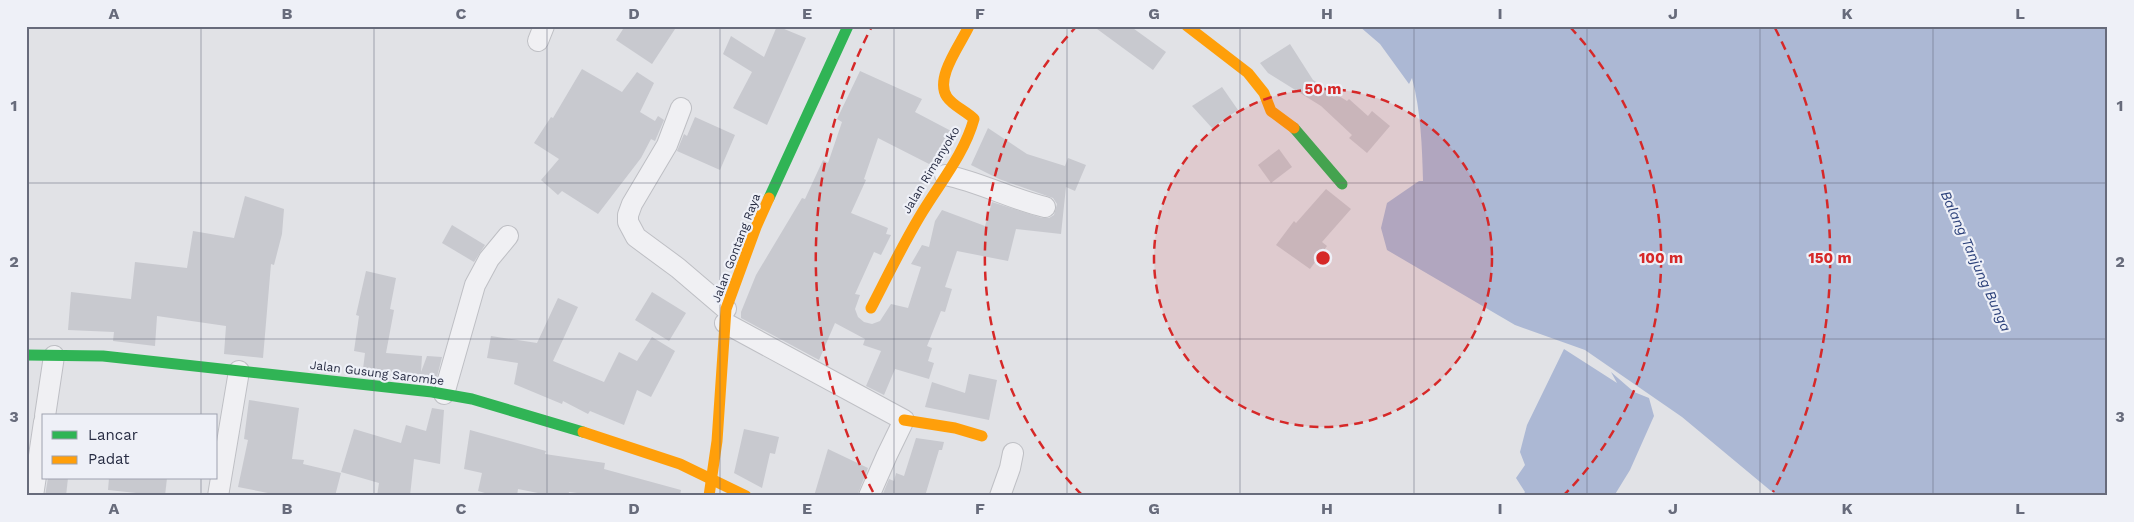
<svg xmlns="http://www.w3.org/2000/svg" width="2134" height="522" font-family="'Work Sans',sans-serif">
	<style>
		.water { fill: #acb8d4 }
		.building { fill: #c8c9cf }
		.lines { fill: none; stroke-linecap: round; stroke-linejoin: round }
		.street-casing { stroke: #bebfc4; stroke-width: 22 }
		.street { stroke: #f0f0f3; stroke-width: 20 }
		.fast { stroke: #30b455; stroke-width: 11 }
		.slow { stroke: #ff9f0a; stroke-width: 11 }
		.grid { fill: none; stroke: #676b7b; stroke-width: 1; stroke-opacity: 0.55 }
		.ring { fill: none; stroke: #d62828; stroke-width: 2.5; stroke-dasharray: 9 6 }
		.labels { text-anchor: middle; dominant-baseline: central; stroke-width: 4.5; stroke-linejoin: round; paint-order: stroke }
		.street-label { font-size: 12px; fill: #262b42; stroke: #eef0f7 }
		.water-label { font-size: 14px; font-style: italic; fill: #2c417a; stroke: #eef0f7 }
		.centre { fill: #d62828; stroke: #eef0f7; stroke-width: 2.5 }
		.ring-label { font-size: 15px; text-anchor: middle; font-weight: bold; fill: #d62828; stroke: #eef0f7; stroke-width: 4.5; stroke-linejoin: round; paint-order: stroke }
		.neatline { fill: none; stroke: #676b7b; stroke-width: 2 }
		.grid-label { font-size: 16px; text-anchor: middle; font-weight: bold; fill: #676b7b }
	</style>
	<rect width="100%" height="100%" fill="#e1e2e6"/>
	<g class="water">
		<path d="M 1359,26 L 2108,26 L 2108,496 L 1777,496 L 1682,417 L 1585,350 L 1515,325 L 1387,250 L 1381,228 L 1387,203 L 1419,181 L 1423,181 C 1422,146 1421,112 1412,78 L 1409,84 L 1380,44 Z"/>
		<polygon points="1564,349 1617,383 1611,372 1634,392 1649,398 1654,416 1630,470 1614,496 1522,496 1525,492 1516,478 1525,465 1520,452 1527,425"/>
	</g>
	<g class="building">
		<polygon points="625,26 677,26 652,64 616,40"/>
		<polygon points="777,26 806,38 767,125 733,108 752,72 723,54 731,36 764,57"/>
		<polygon points="1093,26 1130,26 1166,52 1153,70"/>
		<polygon points="1290,44 1313,80 1347,101 1349,99 1368,116 1372,111 1390,126 1367,153 1349,138 1352,135 1321,106 1268,73 1260,63"/>
		<polygon points="582,69 622,92 637,72 654,83 640,112 655,121 658,116 664,120 655,141 651,139 641,158 598,214 562,191 558,195 541,180 559,159 534,143 551,117 553,118"/>
		<polygon points="860,71 922,99 915,112 953,132 933,166 878,138 864,179 866,180 851,213 888,228 886,234 891,235 881,255 874,252 855,294 860,295 855,309 858,317 864,322 872,324 880,321 891,304 908,308 921,267 911,264 922,245 929,247 935,221 942,210 985,226 992,202 1042,218 1049,218 1054,215 1057,204 1053,198 999,179 971,165 988,128 1027,154 1065,166 1068,158 1086,165 1075,191 1066,187 1061,234 1016,229 1008,261 957,251 945,287 952,289 945,312 941,311 927,346 932,348 928,361 934,363 929,379 895,369 884,395 866,386 881,351 863,345 865,339 835,323 819,360 741,318 741,312 756,275 802,198 805,199 823,160 828,163 842,122 837,119"/>
		<polygon points="1222,87 1238,110 1212,128 1192,106"/>
		<polygon points="695,117 735,135 720,170 677,151 684,134 687,136"/>
		<polygon points="1279,149 1292,167 1271,183 1258,165"/>
		<polygon points="1326,189 1351,209 1322,242 1327,246 1310,269 1276,245 1294,221 1296,223"/>
		<polygon points="245,196 284,209 282,234 274,265 271,264 263,358 224,354 226,326 157,316 155,346 113,341 114,332 68,330 71,292 131,299 135,262 187,268 193,231 234,238"/>
		<polygon points="452,225 485,245 474,262 442,243"/>
		<polygon points="366,271 396,278 390,309 394,310 386,353 422,356 421,372 427,356 442,357 437,377 363,369 365,353 354,351 359,316 356,315"/>
		<polygon points="652,292 686,313 669,341 635,320"/>
		<polygon points="558,298 578,307 553,361 604,382 619,352 637,361 652,337 675,351 651,397 637,390 624,425 590,411 588,414 563,401 562,404 514,384 518,363 487,358 491,336 537,343"/>
		<polygon points="969,374 997,380 989,420 925,407 932,382 965,393"/>
		<polygon points="249,400 299,408 292,459 304,460 303,464 341,473 335,496 283,496 238,487 248,440 244,439"/>
		<polygon points="432,408 444,410 440,464 414,459 410,496 377,496 379,483 341,472 354,429 401,443 406,425 426,431"/>
		<polygon points="744,429 779,437 775,454 770,453 762,488 734,473"/>
		<polygon points="470,430 546,451 545,454 605,463 604,469 681,490 680,496 601,496 569,492 568,496 553,496 518,489 517,496 495,496 478,491 482,473 464,469"/>
		<polygon points="916,438 944,442 942,450 939,450 925,496 882,496 889,479 894,481 896,473 904,476"/>
		<polygon points="828,449 868,468 857,496 814,496"/>
		<polygon points="48,478 68,478 66,496 45,496"/>
		<polygon points="109,478 167,478 165,496 108,490"/>
	</g>
	<g class="lines">
		<g class="street-casing">
			<g id="street">
				<polyline points="538,41 544,26"/>
				<polyline points="681,108 667,145 632,204 628,215 628,222 636,237 678,268 726,309"/>
				<path d="M 945,175 C 980,182 1011,199 1045,207"/>
				<polyline points="725,323 904,420 887,455 869,496"/>
				<polyline points="444,394 475,285 489,259 508,236"/>
				<polyline points="45,416 54,356"/>
				<polyline points="33,496 44,422"/>
				<polyline points="218,496 239,371"/>
				<polyline points="1000,496 1010,468 1013,453"/>
			</g>
		</g>
		<use href="#street" class="street"/>
		<g class="fast">
			<polyline points="1294,128 1342,184"/>
			<polyline points="769,198 848,26"/>
			<polyline points="26,355 103,356 432,392 472,399 583,432"/>
		</g>
		<g class="slow">
			<polyline points="1187,26 1248,73 1264,93 1271,111 1294,128"/>
			<path d="M 871,308 C 887,277 902,246 920,216 C 939,184 964,155 974,119 C 966,111 953,106 947,97 C 934,78 961,44 969,26"/>
			<polyline points="904,420 955,428 982,436"/>
			<polyline points="583,432 680,464 746,496"/>
			<polyline points="709,496 717,441 726,309 756,227 769,198"/>
		</g>
	</g>
	<path class="grid" d="M 201,26 L 201,416M 374,26 L 374,496M 547,26 L 547,496M 720,26 L 720,496M 894,26 L 894,496M 1067,26 L 1067,496M 1240,26 L 1240,496M 1414,26 L 1414,496M 1587,26 L 1587,496M 1760,26 L 1760,496M 1933,26 L 1933,496M 26,183 L 2108,183M 26,339 L 2108,339M 201,478 L 201,496"/>
	<circle cx="1323" cy="258" r="169" fill="#d62828" fill-opacity=".12"/>
	<g class="ring">
		<circle cx="1323" cy="258" r="169"/>
		<path d="M1082 495A338 338 0 0 1 1076 27M1570 27A338 338 0 0 1 1564 495"/>
		<path d="M873 492A507 507 0 0 1 871 28M1775 28A507 507 0 0 1 1773 492"/>
	</g>
	<g class="labels">
		<g class="street-label">
			<text transform="translate(931 170) rotate(-59)">Jalan Rimanyoko</text>
			<text transform="translate(736 248) rotate(-69)">Jalan Gontang Raya</text>
			<text transform="translate(377 373) rotate(7)">Jalan Gusung Sarombe</text>
		</g>
		<g class="water-label">
			<text transform="translate(1976 261) rotate(66)">Balang Tanjung Bunga</text>
		</g>
	</g>
	<circle cx="1323" cy="258" r="8" class="centre"/>
	<g class="ring-label">
		<text x="1323" y="94">50 m</text>
		<text x="1661" y="263">100 m</text>
		<text x="1830" y="263">150 m</text>
	</g>
	<rect width="2134" height="522" fill="none" stroke="#eef0f7" stroke-width="55"/>
	<rect x="42" y="414" width="175" height="65" fill="#eef0f7" stroke="#9ea1af"/>
	<rect x="52" y="431" width="25" height="8" fill="#30b455" stroke="#9ea1af"/>
	<text x="88" y="440" font-size="15" fill="#262b42">Lancar</text>
	<rect x="52" y="456" width="25" height="8" fill="#ff9f0a" stroke="#9ea1af"/>
	<text x="88" y="464" font-size="15" fill="#262b42">Padat</text>
	<rect x="28" y="28" width="2078" height="466" class="neatline"/>
	<g class="grid-label">
		<text x="114" y="19">A</text>
		<text x="287" y="19">B</text>
		<text x="461" y="19">C</text>
		<text x="634" y="19">D</text>
		<text x="807" y="19">E</text>
		<text x="980" y="19">F</text>
		<text x="1154" y="19">G</text>
		<text x="1327" y="19">H</text>
		<text x="1500" y="19">I</text>
		<text x="1673" y="19">J</text>
		<text x="1847" y="19">K</text>
		<text x="2020" y="19">L</text>
		<text x="14" y="111">1</text>
		<text x="2120" y="111">1</text>
		<text x="14" y="267">2</text>
		<text x="2120" y="267">2</text>
		<text x="14" y="422">3</text>
		<text x="2120" y="422">3</text>
		<text x="114" y="514">A</text>
		<text x="287" y="514">B</text>
		<text x="461" y="514">C</text>
		<text x="634" y="514">D</text>
		<text x="807" y="514">E</text>
		<text x="980" y="514">F</text>
		<text x="1154" y="514">G</text>
		<text x="1327" y="514">H</text>
		<text x="1500" y="514">I</text>
		<text x="1673" y="514">J</text>
		<text x="1847" y="514">K</text>
		<text x="2020" y="514">L</text>
	</g>
</svg>
